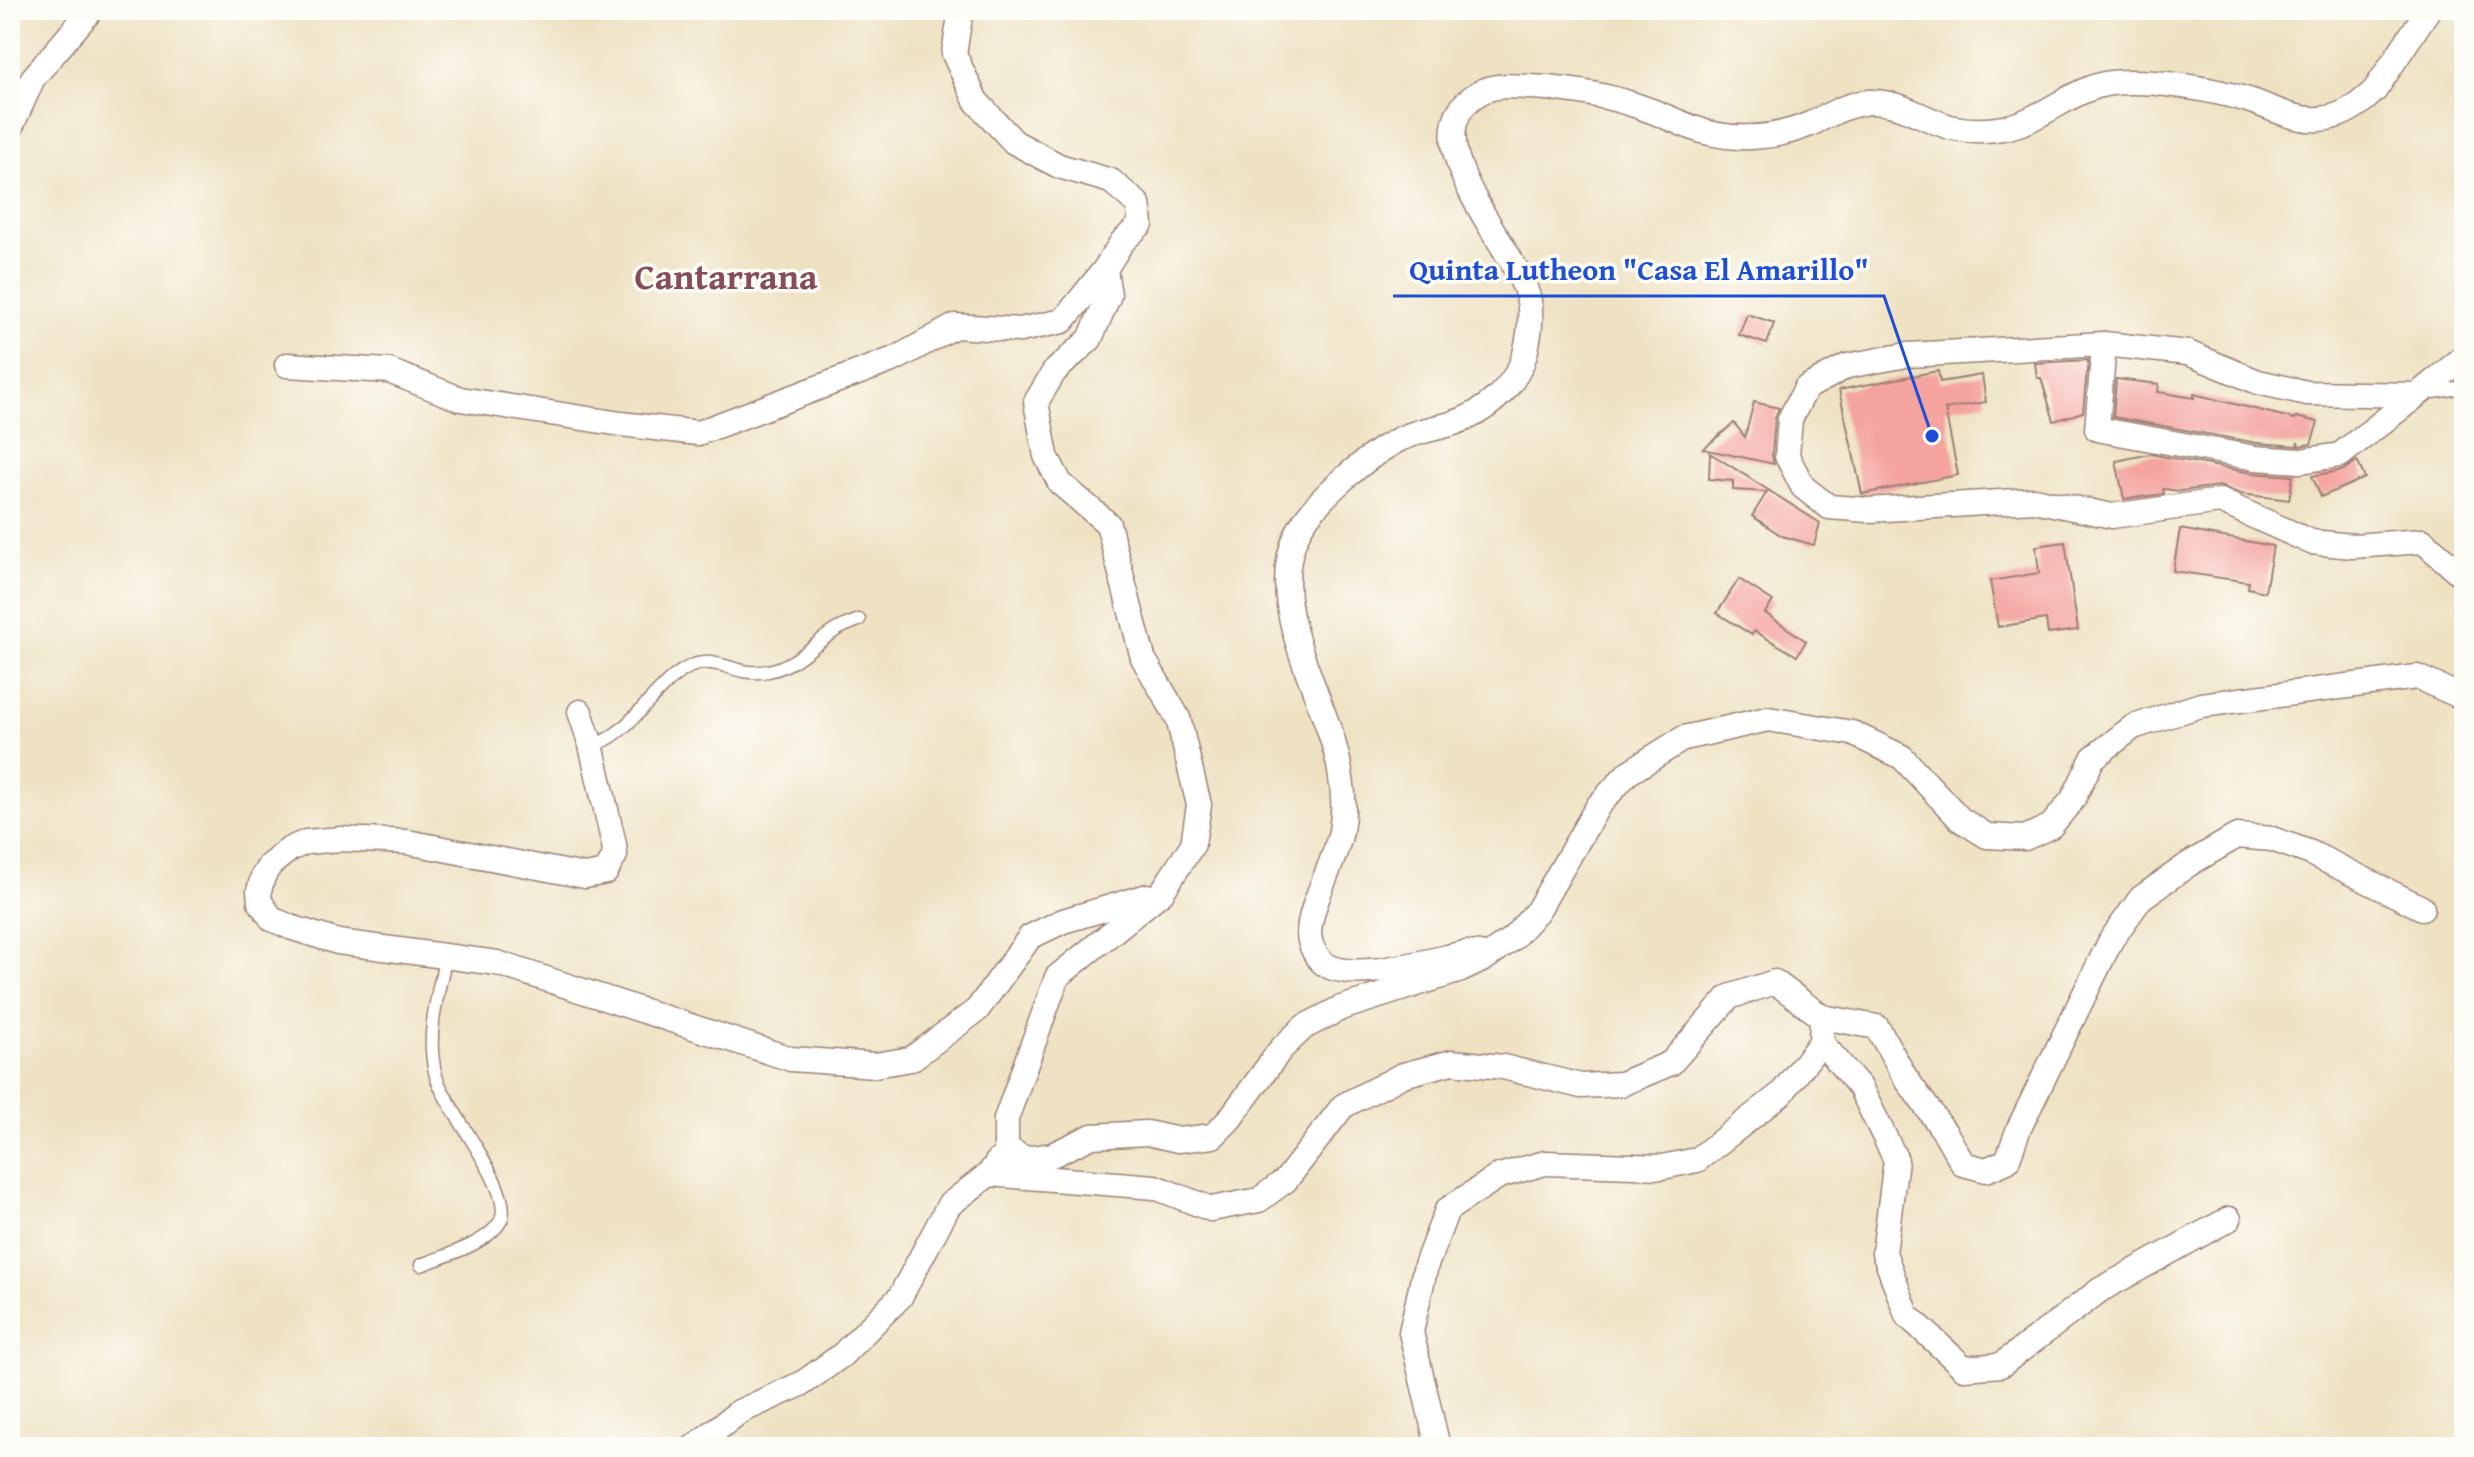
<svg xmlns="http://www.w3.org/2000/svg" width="2474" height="1457" font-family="'Gentium Book Plus',serif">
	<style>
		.building { fill: #f4a39f }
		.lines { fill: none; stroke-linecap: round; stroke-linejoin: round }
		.service-casing { stroke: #9c8076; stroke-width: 15 }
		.minor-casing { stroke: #9c8076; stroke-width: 27 }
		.service { stroke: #fff; stroke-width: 12 }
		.minor { stroke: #fff; stroke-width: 24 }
		.labels { text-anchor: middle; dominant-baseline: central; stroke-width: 7; stroke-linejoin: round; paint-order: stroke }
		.district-label { font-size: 36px; font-weight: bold; fill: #864d54; stroke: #fdfcf7 }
		.leader { fill: none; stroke: #1d4ed8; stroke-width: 3 }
		.callout-dot { fill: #1d4ed8; stroke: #fdfcf7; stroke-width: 3 }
		.callout-label { font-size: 30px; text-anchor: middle; font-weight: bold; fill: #1d4ed8; stroke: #fdfcf7; stroke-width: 7; stroke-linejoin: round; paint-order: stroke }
	</style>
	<rect width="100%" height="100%" fill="#fdfcf7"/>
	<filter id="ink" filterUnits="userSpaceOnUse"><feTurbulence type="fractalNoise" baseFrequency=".0125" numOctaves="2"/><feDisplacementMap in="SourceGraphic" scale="16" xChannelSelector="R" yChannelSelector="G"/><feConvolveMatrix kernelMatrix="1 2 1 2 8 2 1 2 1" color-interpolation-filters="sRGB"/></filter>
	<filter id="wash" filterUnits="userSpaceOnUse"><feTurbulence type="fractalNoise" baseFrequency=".006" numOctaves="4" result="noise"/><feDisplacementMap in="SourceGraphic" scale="32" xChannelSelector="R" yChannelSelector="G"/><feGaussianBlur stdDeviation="1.8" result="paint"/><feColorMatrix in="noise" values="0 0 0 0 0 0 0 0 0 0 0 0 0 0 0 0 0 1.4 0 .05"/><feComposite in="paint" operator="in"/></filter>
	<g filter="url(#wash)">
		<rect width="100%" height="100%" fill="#eee2c2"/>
		<g id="blocks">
			<g class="building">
				<polygon points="1747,314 1774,323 1767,344 1739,335"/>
				<polygon points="2088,360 2083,412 2054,421 2041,378 2037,378 2035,363"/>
				<polygon points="1938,371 1940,382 1982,375 1986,402 1945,409 1958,475 1862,494 1839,390"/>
				<polygon points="2116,379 2159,384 2158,392 2194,398 2194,394 2295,419 2296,417 2318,422 2311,444 2299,446 2298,442 2297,446 2257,443 2113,417"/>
				<polygon points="1754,402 1779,408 1775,418 1772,455 1774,464 1703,449 1734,423 1745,437"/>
				<polygon points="1710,453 1820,523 1814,545 1782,536 1752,516 1767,492 1733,490 1733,481 1709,479"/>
				<polygon points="2150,454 2252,473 2293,476 2289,500 2241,494 2219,486 2180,491 2163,489 2164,494 2124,499 2116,461"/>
				<polygon points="2357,461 2365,478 2321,497 2312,476 2343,470"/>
				<polygon points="2180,529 2273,546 2265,592 2248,588 2249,582 2173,571"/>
				<polygon points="2065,542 2078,630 2048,634 2046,619 1998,627 1990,581 2039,573 2036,546"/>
				<polygon points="1739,579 1773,601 1765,613 1806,641 1797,656 1754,631 1752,635 1717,613"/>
			</g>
		</g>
	</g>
	<g filter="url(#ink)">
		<use href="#blocks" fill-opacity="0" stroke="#9c8076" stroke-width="2"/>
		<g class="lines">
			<g class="service-casing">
				<g id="service">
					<polyline points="2428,393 2464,387"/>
					<path d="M 591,745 C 623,740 649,696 675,676 C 714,645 729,679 768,671 C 796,666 813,644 836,630 C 843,626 851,623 859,620"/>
					<path d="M 421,1265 C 444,1256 487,1244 500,1222 C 518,1193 445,1109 436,1076 C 425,1035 438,995 446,955"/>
				</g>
			</g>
			<g class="minor-casing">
				<g id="minor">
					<polyline points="961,10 954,54 976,101 1014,142 1059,166 1111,181 1138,204 1141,224 1122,242 1105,269 1109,295 1090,339 1054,372 1036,402 1046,456 1060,483 1108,524 1143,658 1178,718 1199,805 1193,844 1162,892 1057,977 1006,1119 1006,1148 1025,1159 1052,1155 1092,1136 1147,1133 1178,1140 1213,1136 1229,1120 1281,1049 1304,1027 1341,1008 1461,970 1484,959 1513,938 1538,910 1598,806 1628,773 1684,738 1768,719 1852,733 1902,757 1960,819 1987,836 2025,838 2051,826 2073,799 2093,758 2133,727 2201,705 2417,677 2464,698"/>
					<polyline points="10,129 33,78 91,10"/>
					<polyline points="2104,344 2097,429 2255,458 2300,461 2340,455 2417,395"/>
					<polyline points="2464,357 2417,395 2307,393 2258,382 2188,353 2104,344 1907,355 1847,366 1806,388 1790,419 1787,456 1803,487 1829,507 1869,510 2034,500 2112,516 2220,501 2311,542 2353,546 2423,541 2464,577"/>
					<polyline points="287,365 389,371 460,399 621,424 698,433 897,358 955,326 1020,330 1063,321 1105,269"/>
					<polyline points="580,712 591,745 614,844 615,855 606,872 585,876 407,842 341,839 306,842 290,849 270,865 263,876 259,891 260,902 272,919 290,927 338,942 497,963 791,1059 875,1065 911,1059 977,1010 1030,937 1063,921 1148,896"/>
					<path d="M 1480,954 L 1466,953 C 1433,959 1346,986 1321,961 C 1314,954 1309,942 1309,933 C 1310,903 1335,863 1341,831 C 1344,814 1344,795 1341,778 C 1332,702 1260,609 1298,532 C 1313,501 1369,454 1400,439 C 1417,431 1433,429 1451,424 C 1484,414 1515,388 1525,354 C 1529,338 1532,317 1529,301 C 1520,250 1403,137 1479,93 C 1495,84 1513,86 1531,87 C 1570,89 1609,95 1646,109 C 1666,116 1685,126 1705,132 C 1740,141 1777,138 1810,124 C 1830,115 1846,104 1869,102 C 1901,101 1922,119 1950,127 C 1966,131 1987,131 2003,128 C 2043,121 2072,88 2111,83 C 2150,79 2209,88 2248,100 C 2271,107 2294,121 2319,119 C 2340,118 2360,105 2375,90 L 2428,10"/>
					<polyline points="1822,1017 1877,1027 1905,1077 1946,1134 1963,1164 1986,1170 2007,1161 2019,1128 2111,940 2141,898 2189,864 2237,836 2272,839 2311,853 2422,908"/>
					<polyline points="1821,1042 1860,1087 1896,1160 1884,1253 1907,1315 1964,1368 2001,1365 2100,1290 2229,1219"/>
					<polyline points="989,1174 1155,1187 1211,1209 1259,1200 1286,1180 1343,1106 1403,1075 1452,1062 1503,1067 1581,1086 1621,1084 1671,1063 1729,997 1775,982 1822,1017 1821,1042 1782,1093 1697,1160 1662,1167 1545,1163 1499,1176 1447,1210 1426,1265 1411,1332 1438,1447"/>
					<polyline points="694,1447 739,1412 803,1383 842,1355 900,1297 949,1205 989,1174 998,1161"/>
				</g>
			</g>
			<use href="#service" class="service"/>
			<use href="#minor" class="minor"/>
		</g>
	</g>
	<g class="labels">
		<g class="district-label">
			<text x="726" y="275">Cantarrana</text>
		</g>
	</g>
	<path class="leader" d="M1932 436L1884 296H1393"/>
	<circle class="callout-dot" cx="1932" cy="436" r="8"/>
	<g class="callout-label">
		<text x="1639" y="280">Quinta Lutheon "Casa El Amarillo"</text>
	</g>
	<rect width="2474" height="1457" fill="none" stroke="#fdfcf7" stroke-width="40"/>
</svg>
